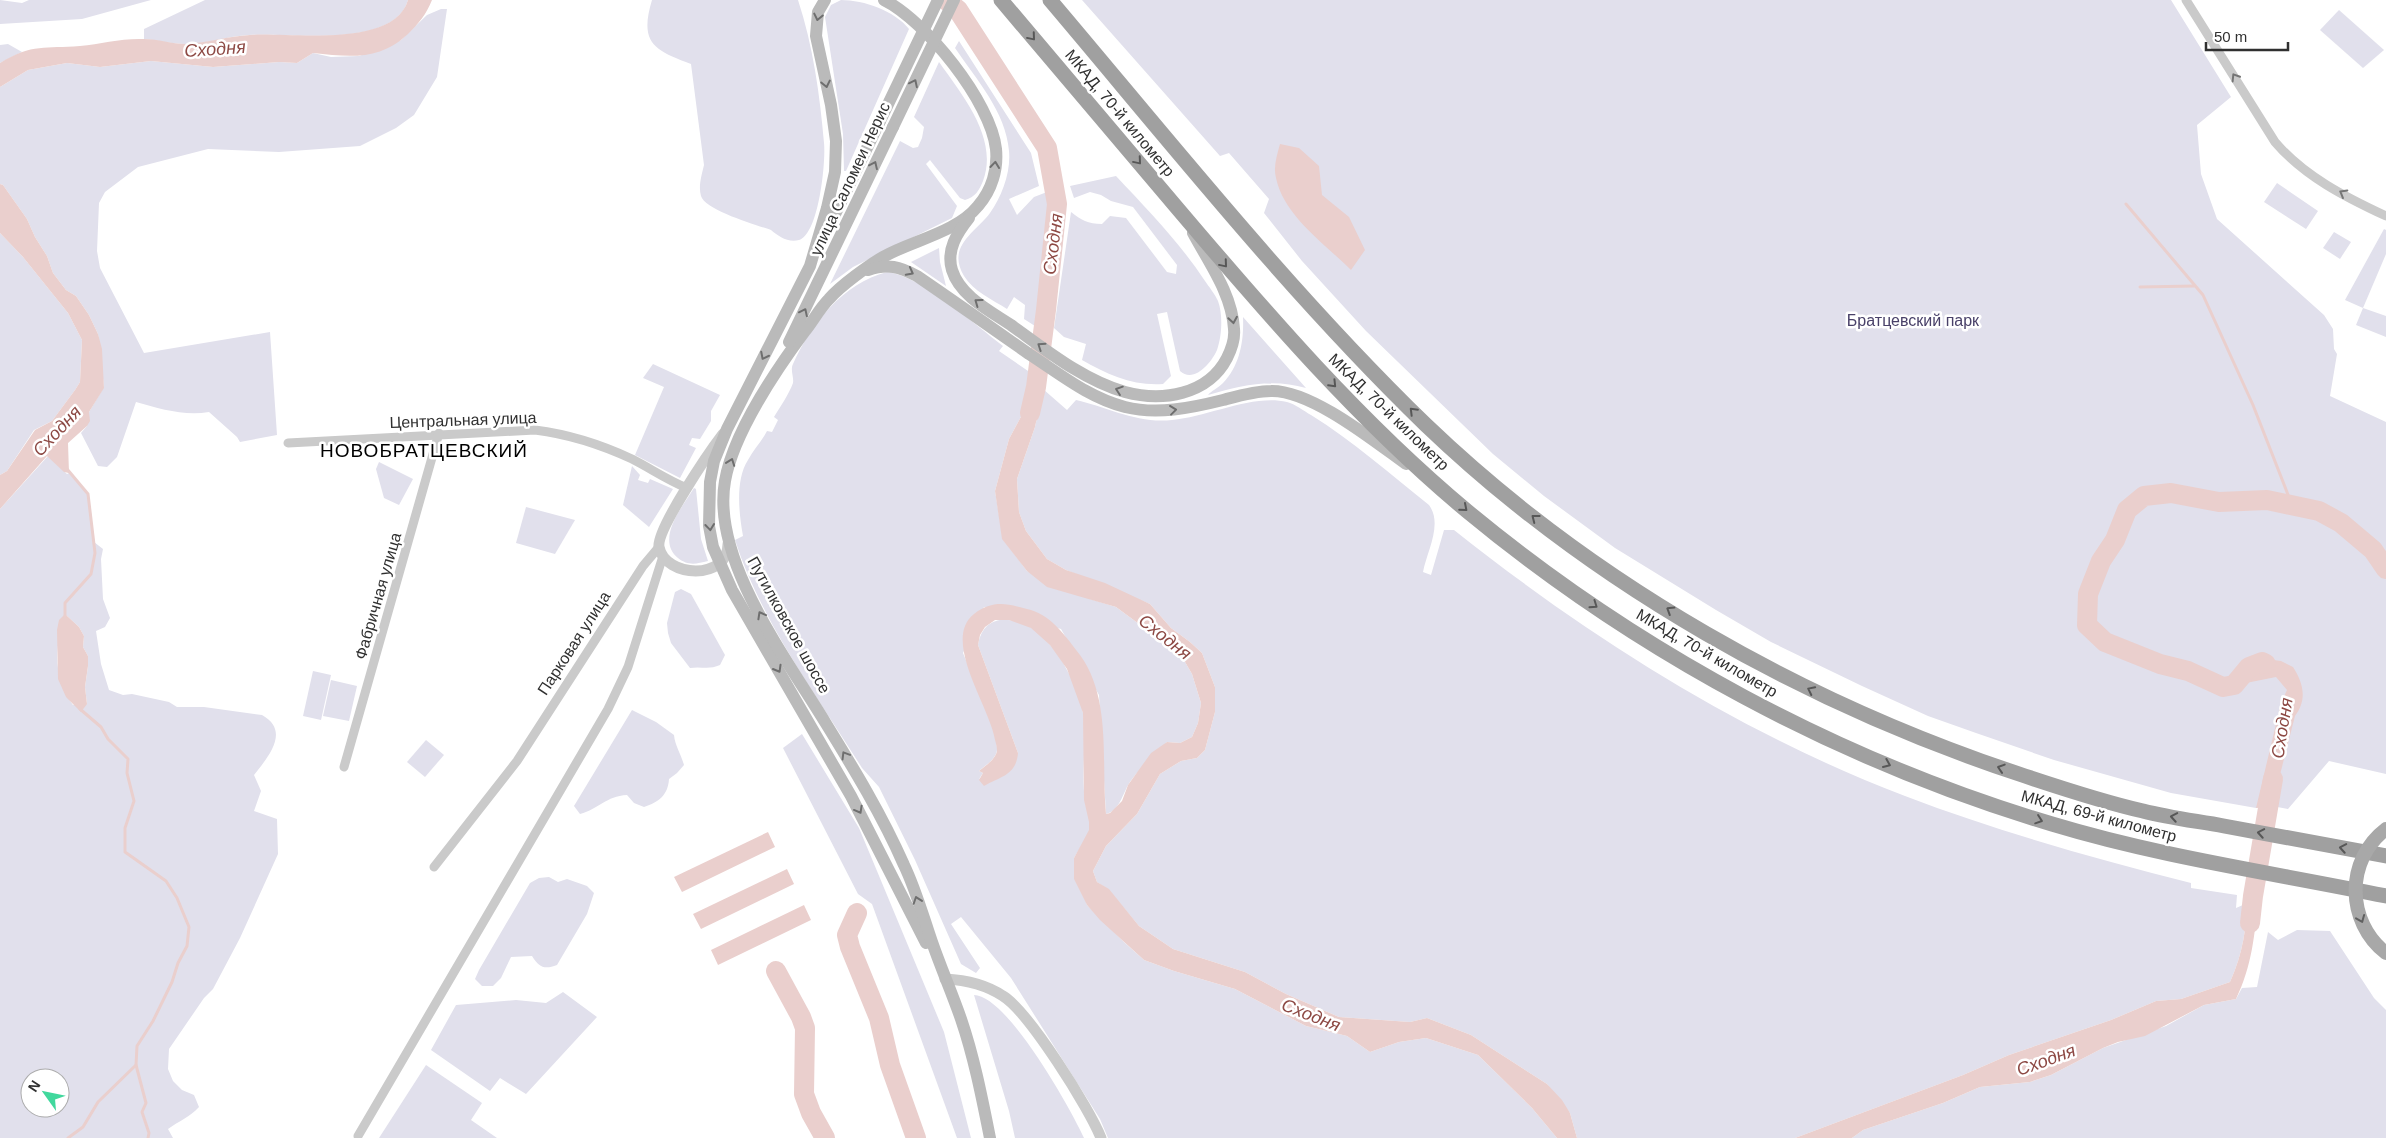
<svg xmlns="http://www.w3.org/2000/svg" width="2386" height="1138" font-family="Arial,sans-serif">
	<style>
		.green { fill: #e1e0ec; fill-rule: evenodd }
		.water { fill: #eacfcd }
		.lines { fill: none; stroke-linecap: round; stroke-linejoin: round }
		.stream { stroke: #eacfcd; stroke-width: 3 }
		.river { stroke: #eacfcd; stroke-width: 20 }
		.minor { stroke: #cacaca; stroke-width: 9 }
		.tertiary { stroke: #cacaca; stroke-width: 11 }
		.secondary { stroke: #bababa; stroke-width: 12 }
		.trunk { stroke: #a0a0a0; stroke-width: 15 }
		.secondary-bridge { stroke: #bababa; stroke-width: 12 }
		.primary-bridge { stroke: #a8a8a8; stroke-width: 14 }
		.oneway { stroke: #6e6e6e }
		.oneway2 { stroke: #575757 }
		.oneway3 { stroke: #757575 }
		.oneway4 { stroke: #606060 }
		.labels { text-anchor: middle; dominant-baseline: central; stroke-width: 5; stroke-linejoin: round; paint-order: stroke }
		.street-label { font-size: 16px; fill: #303030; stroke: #fff }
		.park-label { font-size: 16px; fill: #494169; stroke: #fff }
		.water-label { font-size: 18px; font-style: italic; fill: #8d4944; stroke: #fff }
		.quarter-label { font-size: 19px; letter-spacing: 1px; fill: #000; stroke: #fff }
	</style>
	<rect width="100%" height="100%" fill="#fff"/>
	<g class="green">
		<polygon points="0,0 22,3 29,0 151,0 82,19 0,24"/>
		<path d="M 205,0 L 408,0 C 394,50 288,32 249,35 C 228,36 207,44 185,44 C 172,44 157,40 144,39 L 144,29 Z"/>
		<path d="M 652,0 L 798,0 C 813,45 820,96 824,143 C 826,161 819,234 799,240 C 788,243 778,236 771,230 C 756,225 705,210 701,196 C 698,186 702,174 704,165 L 691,64 C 654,50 639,43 652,0 Z"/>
		<path d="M 841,0 C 864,0 895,11 909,29 L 846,171 L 844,171 L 843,134 L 825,17 L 831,5 Z"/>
		<polygon points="1082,0 2171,0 2231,97 2197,125 2201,174 2217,219 2324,315 2333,329 2334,349 2337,354 2330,396 2386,422 2386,774 2329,761 2288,809 2272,806 2256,808 2171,793 2054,760 1976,733 1928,716 1862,686 1771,642 1716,610 1615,548 1544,496 1493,454 1366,331 1302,261 1264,213 1269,199 1229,153 1220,156"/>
		<path d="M 441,9 L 447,9 L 437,77 L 414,115 L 396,128 L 360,146 L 279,152 L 208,149 L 138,167 L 105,192 L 99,203 L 97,251 L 100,268 L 144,353 L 270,332 L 277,435 L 240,442 L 237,437 L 209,412 C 184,416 160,409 136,402 L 117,457 L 107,467 L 98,466 L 81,433 L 87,426 L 89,412 L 104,387 L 98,334 L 89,315 L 76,296 L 66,290 L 53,273 L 47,256 L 35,237 L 27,219 L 3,185 L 0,184 L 0,87 L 28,70 L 67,63 L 100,67 L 151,61 L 213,67 L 279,62 L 297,63 L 313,53 L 331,57 L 359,56 L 401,40 L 427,15 Z"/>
		<polygon points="2339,10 2384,50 2363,68 2320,30"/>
		<path d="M 959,41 L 1031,153 L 1039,186 L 1009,199 L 1017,215 L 1034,197 L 1047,192 L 1048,209 L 1035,326 L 1024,319 L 1025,305 L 1014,297 L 1007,309 C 993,300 973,291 964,276 C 946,246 976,232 990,213 C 1002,196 1011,172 1009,151 C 1006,112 976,79 955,48 Z"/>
		<polygon points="8,44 22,52 0,63 0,45"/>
		<path d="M 939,62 C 962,95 999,138 983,181 C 979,191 975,197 965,200 L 960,198 L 930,160 L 926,164 L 957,206 L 952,218 L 853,267 L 830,284 L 900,141 L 913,148 L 918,147 L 922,138 L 924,127 L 914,117 Z"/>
		<path d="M 1116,176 C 1147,209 1180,243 1205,281 C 1209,287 1215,294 1218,301 C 1223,314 1222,336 1217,350 C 1212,362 1194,384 1180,371 L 1167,312 L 1157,314 L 1171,376 L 1163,384 C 1133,386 1108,375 1082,360 L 1086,344 L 1064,337 L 1054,328 L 1071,212 C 1081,220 1088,224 1102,224 L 1110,216 L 1126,218 L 1167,272 L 1176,274 L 1177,265 L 1133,207 L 1111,201 L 1101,195 L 1090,192 L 1074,198 L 1070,186 Z"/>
		<polygon points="2277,183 2318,211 2306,229 2264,202"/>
		<polygon points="2384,229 2386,230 2386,254 2363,308 2386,316 2386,337 2356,325 2363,308 2345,300"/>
		<polygon points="2334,232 2351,242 2340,259 2323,248"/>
		<polygon points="0,233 23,257 68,313 82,340 80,382 75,390 52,421 34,430 7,471 0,475"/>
		<polygon points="939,248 940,262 946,286 911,262"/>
		<path d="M 887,272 C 922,276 974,324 1003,346 L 999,351 L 1031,373 L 1024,411 L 1009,439 L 995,491 L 1003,539 L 1027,571 L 1090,599 L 1116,607 L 1181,655 L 1192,674 L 1201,703 L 1198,723 L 1192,737 L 1180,743 L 1167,742 C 1155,755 1135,772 1127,787 C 1122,797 1118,811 1106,814 L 1099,695 L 1061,629 L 984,607 L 963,653 C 972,676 998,728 997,750 C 996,759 986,765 979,771 L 983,773 L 979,779 L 1018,753 L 978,645 C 983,616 1007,615 1030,627 C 1045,636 1060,655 1067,670 C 1074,683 1081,699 1083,713 C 1087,742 1081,772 1085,801 C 1086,810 1092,822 1089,831 C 1086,840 1079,849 1074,858 L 1087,905 L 1125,943 L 1144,960 L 1174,971 L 1235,989 L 1306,1026 L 1347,1036 L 1370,1052 L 1399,1042 L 1426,1038 L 1478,1055 L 1532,1108 L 1557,1138 L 1108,1138 L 1100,1119 L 1011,978 L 961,917 L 951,924 L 980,968 L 976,973 L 961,964 L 915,860 L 879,787 L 862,768 C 817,696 761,621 735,540 L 743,536 C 739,514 735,480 748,460 C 754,449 762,441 767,431 L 772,432 L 778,420 L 774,417 C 780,407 789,394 793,383 C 794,377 790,370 793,364 C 811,324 843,283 887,272 Z"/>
		<path d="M 1243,317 L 1306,388 C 1273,378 1241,385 1208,395 C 1211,391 1218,388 1223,383 C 1240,365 1244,341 1243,317 Z"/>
		<polygon points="653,364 720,395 711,411 711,421 700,439 692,438 689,445 696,448 680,478 635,455 664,387 643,378"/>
		<path d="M 1043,389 L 1067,410 L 1076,400 C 1107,407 1138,424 1172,420 C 1208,417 1252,394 1287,402 C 1295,404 1304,411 1311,415 C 1353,441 1390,474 1429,505 C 1443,524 1427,551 1423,572 L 1431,575 L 1444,530 L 1454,530 C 1590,638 1742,734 1905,796 C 1999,832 2094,858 2191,883 L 2191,888 L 2237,895 L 2236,908 L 2243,905 L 2247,896 C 2247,927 2243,953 2230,982 L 2181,999 L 2156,1001 L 2111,1020 L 2009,1055 L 1963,1075 L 1795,1138 L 1577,1138 L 1570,1113 L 1547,1084 L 1471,1035 L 1427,1018 L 1410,1022 L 1339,1017 L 1286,994 L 1245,972 L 1173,949 L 1139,926 L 1109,890 L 1097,882 L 1093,871 L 1106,846 L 1137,814 L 1160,774 L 1181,761 L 1197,758 L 1205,750 L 1215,712 L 1215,687 L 1202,653 L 1190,642 L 1171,628 L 1150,604 L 1066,570 L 1047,559 L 1026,531 L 1019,512 L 1017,479 L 1035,427 Z"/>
		<path d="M 48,456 L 67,474 L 69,473 L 88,494 L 94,542 L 103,549 L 101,559 L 103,599 L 110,618 L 105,627 L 96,631 L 101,664 L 109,690 L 123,695 L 132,694 L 169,702 L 177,707 L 204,707 L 262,715 C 291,731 268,757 254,775 L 261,791 L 254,811 L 277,819 L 278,854 L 240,938 L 213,989 L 204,998 L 169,1049 L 168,1069 L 173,1081 L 182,1090 L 194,1095 L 199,1107 C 190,1117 179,1121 168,1129 L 173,1138 L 0,1138 L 0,509 ZM 65,614 L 79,627 L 84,636 L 83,647 L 88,656 L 88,666 L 85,687 L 87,704 L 73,705 C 52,677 55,646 65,614 ZM 30,1078 L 60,1078 L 60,1108 L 30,1108 Z"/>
		<polygon points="379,462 413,479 399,505 384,498 376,469"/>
		<polygon points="632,466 640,475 638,480 648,483 650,479 673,489 649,527 623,505"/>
		<path d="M 694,488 L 696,489 L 701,539 L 708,561 C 696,564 688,566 678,558 C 655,539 683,506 694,488 Z"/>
		<polygon points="526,507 575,520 555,554 516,543"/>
		<path d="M 681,589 L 691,594 L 725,655 L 720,665 C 709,670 701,666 690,668 L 671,643 L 668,633 L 667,623 L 675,592 Z"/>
		<polygon points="313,671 331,675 321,720 303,716"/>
		<polygon points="331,680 357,686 349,721 323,716"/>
		<path d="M 632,710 L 656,722 L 674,735 C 675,746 681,754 684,765 L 677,773 L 669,779 C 668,795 659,802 644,807 L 634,803 L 627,795 C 606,796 599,809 580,814 L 574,806 Z"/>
		<polygon points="802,734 859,828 872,859 944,1032 971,1138 957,1138 872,904 858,894 783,748"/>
		<polygon points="426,740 444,755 425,777 407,762"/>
		<path d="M 549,877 L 558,882 L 567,879 L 587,886 L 594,893 L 587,914 L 557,965 C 544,970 539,967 532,956 L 511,957 L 501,978 L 493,986 L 482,986 L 475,979 L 479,970 L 530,883 L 539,878 Z"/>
		<polygon points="2297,930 2330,931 2374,998 2386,1010 2386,1138 1852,1138 1863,1130 1943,1103 1980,1087 2030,1082 2051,1075 2103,1048 2166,1026 2204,1005 2236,999 2242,988 2257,987 2268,932 2278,940"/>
		<polygon points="563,992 597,1017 526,1094 500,1078 490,1091 431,1050 456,1005 516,1000 546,1003"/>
		<path d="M 974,995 C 1007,995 1071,1109 1084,1138 L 1015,1138 L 1009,1111 Z"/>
		<polygon points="426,1065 482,1103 471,1120 497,1138 379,1138"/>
	</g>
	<g class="water">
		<path d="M 408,0 L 432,0 C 426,15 419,23 408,34 C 379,61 350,57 313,53 L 297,63 L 279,62 L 213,67 L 151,61 L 100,67 L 67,63 L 28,70 L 0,87 L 0,63 C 33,43 45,49 80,46 C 101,44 122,38 144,39 C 158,39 172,44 186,44 C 207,43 228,36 250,35 C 288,32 394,49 408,0 Z"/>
		<path d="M 1280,144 L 1299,148 L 1319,166 L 1322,195 L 1349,217 L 1365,250 L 1351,270 C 1325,244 1284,216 1276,178 C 1273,167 1277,155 1280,144 Z"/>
		<polygon points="0,184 3,185 27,219 35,237 47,256 53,273 66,290 76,296 89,315 98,334 102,349 104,388 89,412 90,421 87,426 68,443 69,473 64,472 47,456 0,509 0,475 7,471 35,430 52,421 75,390 80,382 82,340 68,313 23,257 0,233"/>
		<path d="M 1029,384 L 1043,389 L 1035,427 L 1017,479 L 1019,512 L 1026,531 L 1047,559 L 1066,570 L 1105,583 L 1150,604 L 1171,628 L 1190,642 L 1202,653 L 1215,687 L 1215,712 L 1205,750 L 1197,758 L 1181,761 L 1160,774 L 1137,814 L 1106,846 L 1093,871 L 1097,882 L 1109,889 L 1139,926 L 1173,949 L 1245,972 L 1286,994 L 1339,1017 L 1410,1022 L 1427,1018 L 1471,1035 L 1547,1084 L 1562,1100 L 1570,1113 L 1577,1138 L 1557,1138 L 1532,1108 L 1478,1055 L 1426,1038 L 1399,1042 L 1370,1052 L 1347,1036 L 1306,1026 L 1235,989 L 1174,971 L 1144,960 L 1100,920 L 1087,905 L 1074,879 L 1074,858 L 1089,830 L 1089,822 L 1084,800 L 1083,713 L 1067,669 L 1050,645 L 1031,628 L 1009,620 L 995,620 L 985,627 L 980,635 L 978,645 L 1018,753 C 1016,775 1002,776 984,786 L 979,780 L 983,773 L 979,771 C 985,766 995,760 997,751 C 997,748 996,743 995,740 C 990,707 941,640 974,614 C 994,599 1008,604 1031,610 C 1053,617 1067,638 1080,655 C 1112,699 1101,763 1106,814 L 1110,813 L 1122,801 L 1128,785 L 1151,753 L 1167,742 L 1180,743 L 1192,737 L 1198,723 L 1201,703 L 1192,674 L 1181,655 L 1116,607 L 1047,587 L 1027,571 L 1002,539 L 995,491 L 1009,439 L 1024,411 Z"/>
		<polygon points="65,614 79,627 84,636 83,647 88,656 88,666 85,687 87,704 81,712 66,697 58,679 57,630 59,620"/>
		<path d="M 2266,659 L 2281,661 L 2293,667 C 2304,684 2307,700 2295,716 L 2272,806 L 2256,808 L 2281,703 L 2287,690 L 2276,677 L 2246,683 L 2242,667 Z"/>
		<polygon points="768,832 775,847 682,892 674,877"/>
		<polygon points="787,869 794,884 701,929 693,914"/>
		<path d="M 2247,896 L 2258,898 C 2255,934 2252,966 2236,999 L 2204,1005 L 2145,1036 L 2118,1042 L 2103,1048 L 2051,1075 L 2030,1082 L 1980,1087 L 1943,1103 L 1863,1130 L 1852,1138 L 1795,1138 L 1963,1075 L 2009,1055 L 2111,1020 L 2156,1001 L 2181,999 L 2230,982 C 2243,953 2247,927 2247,896 Z"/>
		<polygon points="804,905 811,920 718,965 711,950"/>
	</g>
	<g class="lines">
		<g class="stream">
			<polyline points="2126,204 2203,295 2253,405 2292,505"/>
			<polyline points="2140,287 2194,286"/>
			<polyline points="65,616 65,603 91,574 95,553 88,494 67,469"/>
			<polyline points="136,1065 146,1103 142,1112 149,1133 148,1138"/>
			<polyline points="68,1138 83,1127 98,1102 136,1065 137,1046 153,1021 172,982 178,963 187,946 189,927 177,898 166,881 125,852 125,828 134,801 127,773 128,759 108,739 101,727 80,709"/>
		</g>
		<g class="river">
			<polyline points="946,0 958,10 1047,148 1057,204 1046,310 1036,387 1030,413"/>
			<polyline points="2266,664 2262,662 2249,667 2234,685 2223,687 2188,671 2160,664 2105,642 2087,625 2088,594 2101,561 2115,540 2127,510 2144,496 2171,493 2219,502 2267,500 2319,511 2341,523 2373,550 2386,569"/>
			<polyline points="857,913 847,935 850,947 879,1018 890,1065 916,1138"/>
			<polyline points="2250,923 2253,896 2273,779"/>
			<polyline points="776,971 801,1017 805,1028 804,1094 811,1113 825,1138"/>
		</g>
		<g class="minor">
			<path d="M 2186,0 L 2275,142 C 2304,176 2345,197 2386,216"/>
			<path d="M 288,443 L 535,430 C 567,434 602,445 632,459 C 650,468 667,480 687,488"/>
			<polyline points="344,767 439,433"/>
			<polyline points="434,867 517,761 643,566 659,547"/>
			<polyline points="358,1136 608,709 628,667 663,556"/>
		</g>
		<g class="tertiary">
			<path d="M 723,434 C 710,451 656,530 659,547 C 665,578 728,581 728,544"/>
			<path d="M 945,979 C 966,980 985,984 1003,996 C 1028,1011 1090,1109 1101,1138"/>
		</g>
		<g class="secondary">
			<polyline points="825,0 818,12 816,36 831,105 836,141 835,172 827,208 810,266 727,429 714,461 710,482 709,526 713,547 732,590 851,796 926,943"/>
			<path d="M 884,0 C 925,20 991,102 996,149 C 998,169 992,190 978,206 C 956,233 913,240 883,257 C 869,265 840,286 829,299 C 820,308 813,321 805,331 C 776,370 733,434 725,481 C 711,559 786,658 825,722 C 854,769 882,815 904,865 C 916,890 923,916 932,942 C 941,968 952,993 961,1019 C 974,1057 982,1098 990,1138"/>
			<path d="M 969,218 C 957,233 946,250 952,270 C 960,296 990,311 1011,325 C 1046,350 1083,380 1125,392 C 1162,402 1208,395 1227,358 C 1231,350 1235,338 1234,329 C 1232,294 1209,263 1193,233"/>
			<polyline points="827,231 880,121"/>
			<path d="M 868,270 C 888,263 900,267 917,276 C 955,302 992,328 1029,354 C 1060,374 1089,398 1125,407 C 1157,415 1191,408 1223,400 C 1238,396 1255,391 1271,391 C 1311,390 1374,441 1406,464"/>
			<polyline points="789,342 893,127"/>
		</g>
		<g class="trunk">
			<path d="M 1001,0 C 1060,70 1119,139 1178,209 C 1268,315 1360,422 1467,511 C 1637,652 1840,761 2052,824 C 2161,857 2274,873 2386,896"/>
			<path d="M 1050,0 C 1172,144 1290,293 1426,425 C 1593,585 1806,704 2025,776 C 2064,789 2103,802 2143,811 C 2170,818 2197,821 2224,826 C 2278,836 2332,846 2386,856"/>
		</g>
		<g class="secondary-bridge">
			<polyline points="880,121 938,0"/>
			<polyline points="893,127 954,0"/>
		</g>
		<path class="primary-bridge" d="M 2386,829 C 2345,860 2346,922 2386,953"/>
	</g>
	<defs><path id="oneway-chevron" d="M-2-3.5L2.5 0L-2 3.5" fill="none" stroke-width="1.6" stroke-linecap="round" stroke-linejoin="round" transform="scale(1.25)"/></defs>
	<g class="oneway">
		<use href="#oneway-chevron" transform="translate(818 17) rotate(102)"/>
		<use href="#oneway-chevron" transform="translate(914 83) rotate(-64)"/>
		<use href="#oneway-chevron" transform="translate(826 84) rotate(78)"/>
		<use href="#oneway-chevron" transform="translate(874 165) rotate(-65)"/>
		<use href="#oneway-chevron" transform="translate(995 165) rotate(-84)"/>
		<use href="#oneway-chevron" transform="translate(910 272) rotate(28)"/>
		<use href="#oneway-chevron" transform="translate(978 302) rotate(-144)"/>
		<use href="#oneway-chevron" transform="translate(804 312) rotate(-64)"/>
		<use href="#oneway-chevron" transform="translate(1233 320) rotate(81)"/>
		<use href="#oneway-chevron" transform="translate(1041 346) rotate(-146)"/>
		<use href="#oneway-chevron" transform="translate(764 356) rotate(117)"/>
		<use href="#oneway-chevron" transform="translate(1119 390) rotate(-161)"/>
		<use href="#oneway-chevron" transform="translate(1173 410) rotate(-7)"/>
		<use href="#oneway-chevron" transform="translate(731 462) rotate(-70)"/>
		<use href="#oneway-chevron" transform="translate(710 527) rotate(83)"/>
		<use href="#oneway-chevron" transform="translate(761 615) rotate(-119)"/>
		<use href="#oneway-chevron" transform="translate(778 669) rotate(60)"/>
		<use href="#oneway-chevron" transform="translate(845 755) rotate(-121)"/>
		<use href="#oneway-chevron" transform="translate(859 810) rotate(61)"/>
		<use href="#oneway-chevron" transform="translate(917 900) rotate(-109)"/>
	</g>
	<g class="oneway2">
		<use href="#oneway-chevron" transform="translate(1032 37) rotate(50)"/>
		<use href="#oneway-chevron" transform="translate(1138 161) rotate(50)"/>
		<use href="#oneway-chevron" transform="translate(1224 264) rotate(50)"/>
		<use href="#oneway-chevron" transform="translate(1333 384) rotate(46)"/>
		<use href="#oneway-chevron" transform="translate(1413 411) rotate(-135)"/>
		<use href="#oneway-chevron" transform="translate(1464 508) rotate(41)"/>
		<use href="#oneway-chevron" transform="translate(1535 518) rotate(-142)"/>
		<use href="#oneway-chevron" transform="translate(1594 605) rotate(35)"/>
		<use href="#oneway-chevron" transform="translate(1670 610) rotate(-148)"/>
		<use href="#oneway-chevron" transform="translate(1811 690) rotate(-154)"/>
		<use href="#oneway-chevron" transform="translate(1887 764) rotate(23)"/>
		<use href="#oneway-chevron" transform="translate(2001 768) rotate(-162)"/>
		<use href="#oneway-chevron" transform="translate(2174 817) rotate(-170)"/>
		<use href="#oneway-chevron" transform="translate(2039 820) rotate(19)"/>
		<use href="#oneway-chevron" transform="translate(2261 833) rotate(-170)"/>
		<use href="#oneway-chevron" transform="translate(2343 848) rotate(-170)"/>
	</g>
	<g class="oneway3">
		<use href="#oneway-chevron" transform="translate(2235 77) rotate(-122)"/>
		<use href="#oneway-chevron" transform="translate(2343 193) rotate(-150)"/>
	</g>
	<use class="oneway4" href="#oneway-chevron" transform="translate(2361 919) rotate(68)"/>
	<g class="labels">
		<g class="street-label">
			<text transform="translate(1120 113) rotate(50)">МКАД, 70-й километр</text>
			<text transform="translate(850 179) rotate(-65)">улица Саломеи Нерис</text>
			<text transform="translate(1389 412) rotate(44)">МКАД, 70-й километр</text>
			<text transform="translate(463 420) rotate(-2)">Центральная улица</text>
			<text transform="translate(378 596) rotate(-74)">Фабричная улица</text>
			<text transform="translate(789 625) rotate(61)">Путилковское шоссе</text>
			<text transform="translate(574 643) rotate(-57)">Парковая улица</text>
			<text transform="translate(1707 653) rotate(30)">МКАД, 70-й километр</text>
			<text transform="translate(2099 816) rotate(15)">МКАД, 69-й километр</text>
		</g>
		<g class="park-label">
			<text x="1913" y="320">Братцевский парк</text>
		</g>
		<g class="water-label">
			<text transform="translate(215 49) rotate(-4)">Сходня</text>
			<text transform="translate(1053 244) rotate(-83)">Сходня</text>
			<text transform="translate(57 431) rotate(-47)">Сходня</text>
			<text transform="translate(1165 637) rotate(38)">Сходня</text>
			<text transform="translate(2282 728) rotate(-81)">Сходня</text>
			<text transform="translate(1311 1015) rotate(21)">Сходня</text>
			<text transform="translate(2046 1060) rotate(-20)">Сходня</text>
		</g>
		<g class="quarter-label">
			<text x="424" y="450">НОВОБРАТЦЕВСКИЙ</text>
		</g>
	</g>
	<g transform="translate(45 1093) rotate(303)"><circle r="24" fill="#ffffff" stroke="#acacac"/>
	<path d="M0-4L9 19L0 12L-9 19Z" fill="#41d89d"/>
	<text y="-8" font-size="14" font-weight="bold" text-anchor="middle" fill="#303030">N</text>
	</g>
	<path d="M2206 42v8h82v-8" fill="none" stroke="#303030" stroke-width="2.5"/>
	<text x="2214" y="42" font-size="15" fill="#303030" stroke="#ffffff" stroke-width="4" paint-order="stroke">50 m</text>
</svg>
